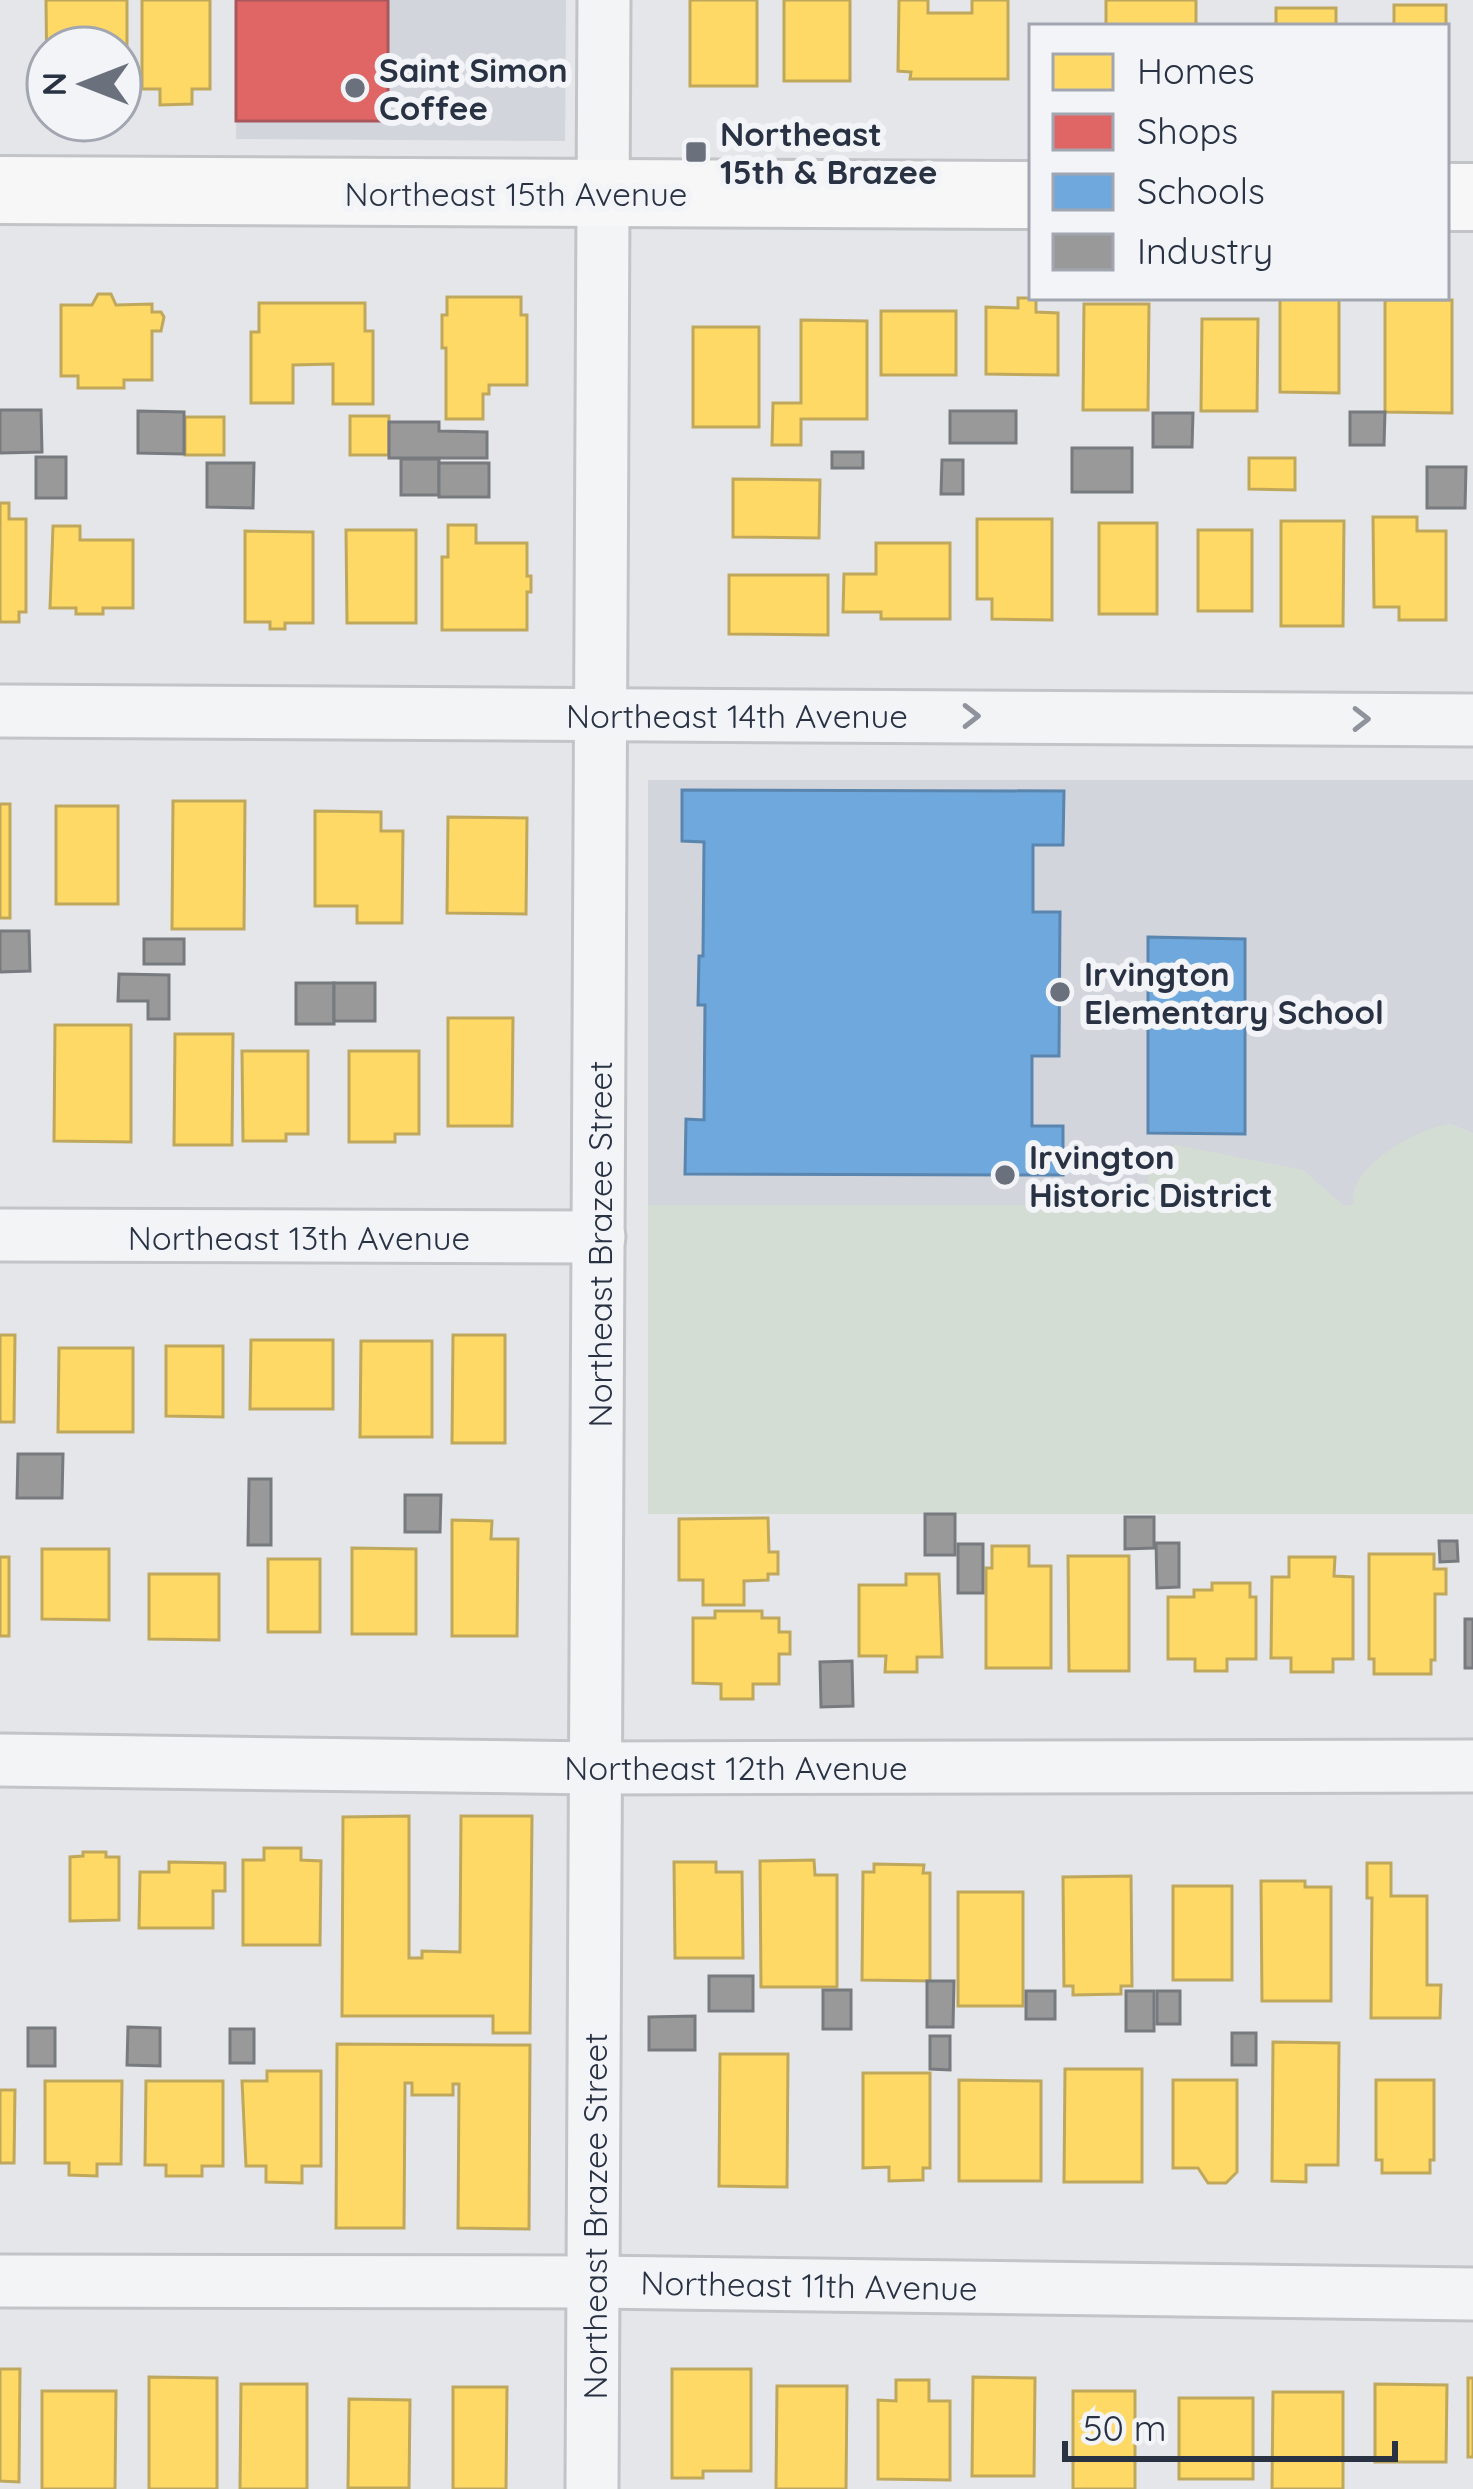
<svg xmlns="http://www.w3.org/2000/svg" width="1473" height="2489" font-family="Quicksand,sans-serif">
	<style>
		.built { fill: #d2d5dc }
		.green { fill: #d4ddd4 }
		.homes { fill: #ffd966; stroke: #bfa75c; stroke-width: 3 }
		.shops { fill: #e06666; stroke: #a9565c; stroke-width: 3 }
		.schools { fill: #6fa8dc; stroke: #5a85ae; stroke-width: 3 }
		.industry { fill: #999; stroke: #777a7f; stroke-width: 3 }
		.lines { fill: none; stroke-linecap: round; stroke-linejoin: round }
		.street-casing { stroke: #c2c4c7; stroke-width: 57 }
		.secondary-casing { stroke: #c2c4c7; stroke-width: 72 }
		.street { stroke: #f3f4f6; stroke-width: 51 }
		.secondary { stroke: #f7f7f7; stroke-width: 66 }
		.oneway { stroke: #8e939c }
		.poi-dot { fill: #6a717d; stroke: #f2f4f8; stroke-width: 4.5 }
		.labels { text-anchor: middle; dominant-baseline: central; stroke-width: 12; stroke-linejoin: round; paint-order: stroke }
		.poi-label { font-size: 33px; font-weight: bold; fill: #293243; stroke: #f2f4f8; text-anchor: start }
		.street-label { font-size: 33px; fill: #293243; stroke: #f2f4f8 }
	</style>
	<rect width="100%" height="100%" fill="#e4e6e9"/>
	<g class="built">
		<polygon points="237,0 566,0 565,141 236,139"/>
		<rect x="648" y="780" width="825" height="734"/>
	</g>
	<path class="green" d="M 1451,1124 L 1473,1133 L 1473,1514 L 648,1514 L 648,1205 L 1148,1205 C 1147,1180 1147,1154 1176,1145 L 1303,1170 L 1343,1205 L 1354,1205 C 1345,1169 1418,1127 1451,1124 Z"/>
	<g class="homes">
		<polygon points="46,0 127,0 127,91 120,91 120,48 48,48 47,92"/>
		<polygon points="142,0 210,0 210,89 192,89 192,104 160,105 160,89 142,89"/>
		<rect x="690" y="0" width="67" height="86"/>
		<rect x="784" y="0" width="66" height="81"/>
		<polygon points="899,0 928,0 928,13 972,13 972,0 1008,0 1008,79 910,79 911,72 898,71"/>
		<rect x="1106" y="0" width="90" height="27"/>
		<rect x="1394" y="5" width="52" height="22"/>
		<rect x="1276" y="8" width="60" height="19"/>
		<polygon points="98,294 111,294 116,305 152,304 152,312 161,312 164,317 161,331 152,331 152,380 124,380 124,388 78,388 78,376 61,376 61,305 92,305"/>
		<polygon points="447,297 521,297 521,315 527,315 527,385 489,385 489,394 483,394 483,419 446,419 446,348 442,348 442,315 447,315"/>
		<polygon points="1018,298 1036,298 1036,312 1058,313 1058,375 986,374 986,307 1018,308"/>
		<polygon points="1280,299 1339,299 1339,393 1280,392"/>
		<polygon points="1385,300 1452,300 1452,413 1385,412"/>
		<polygon points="259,303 365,303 365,331 373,331 373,404 333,404 333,364 293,365 293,403 251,403 251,332 259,332"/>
		<polygon points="1084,304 1149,304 1148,410 1083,410"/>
		<rect x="881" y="311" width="75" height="64"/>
		<polygon points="1202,319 1258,319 1257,411 1201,411"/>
		<polygon points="801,320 867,321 867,419 801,419 801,445 772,445 773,403 801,403"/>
		<rect x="693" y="327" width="66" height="100"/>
		<rect x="350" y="416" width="39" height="39"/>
		<rect x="185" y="417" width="39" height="38"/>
		<polygon points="1249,458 1295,458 1295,490 1249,489"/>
		<polygon points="733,479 820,480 819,538 733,537"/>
		<polygon points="0,503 9,503 9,519 26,519 26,612 19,612 19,622 0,622"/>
		<polygon points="1373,517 1417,517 1417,531 1446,531 1446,620 1399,620 1399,607 1374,607"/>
		<polygon points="977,519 1052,519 1052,620 992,619 992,599 977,599"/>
		<polygon points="1281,521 1344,521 1343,626 1281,626"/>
		<rect x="1099" y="523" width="58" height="91"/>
		<polygon points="448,525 476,525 476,543 527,543 527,576 531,576 531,592 527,592 527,630 442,630 442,557 448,557"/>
		<polygon points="53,526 80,526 80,540 133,540 133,608 103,608 103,614 76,614 76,608 50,608"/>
		<polygon points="346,530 416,530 416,623 347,623"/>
		<rect x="1198" y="530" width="54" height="81"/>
		<polygon points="245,531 313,532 313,623 285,623 285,629 270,629 270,622 245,622"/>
		<polygon points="876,543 950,543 950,619 881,619 881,612 843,612 844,574 876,574"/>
		<polygon points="729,575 828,575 828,635 729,634"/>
		<polygon points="173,801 245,801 244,929 172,929"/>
		<rect x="0" y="804" width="10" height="114"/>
		<rect x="56" y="806" width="62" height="98"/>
		<polygon points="315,811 381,812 381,831 403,831 402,923 357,923 357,906 315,906"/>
		<polygon points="448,817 527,818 526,914 447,913"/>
		<polygon points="448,1018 513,1018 512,1126 448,1126"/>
		<polygon points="55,1025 131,1025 131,1142 54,1141"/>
		<polygon points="175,1034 233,1034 232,1145 174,1145"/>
		<polygon points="242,1051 308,1051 308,1134 286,1134 286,1141 243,1141"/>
		<polygon points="349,1051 419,1051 419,1134 395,1134 395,1142 349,1142"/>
		<polygon points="0,1335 15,1335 14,1422 0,1422"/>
		<polygon points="453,1335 505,1335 505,1443 452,1443"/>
		<polygon points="251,1340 333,1340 333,1409 250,1409"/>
		<polygon points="361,1341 432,1341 432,1437 360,1437"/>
		<polygon points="166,1346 223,1346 223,1417 166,1416"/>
		<polygon points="59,1348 133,1348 133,1432 58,1432"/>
		<polygon points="768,1518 769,1552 778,1552 778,1574 768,1574 768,1580 744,1581 744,1605 703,1605 703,1580 679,1580 679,1519"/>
		<polygon points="452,1520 492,1521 491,1539 518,1539 517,1636 452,1636"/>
		<polygon points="992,1546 1029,1546 1029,1566 1051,1566 1051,1668 986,1668 986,1568 992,1568"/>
		<polygon points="352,1548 416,1549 416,1634 352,1634"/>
		<polygon points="42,1549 109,1549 109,1620 42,1619"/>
		<polygon points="1369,1554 1434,1554 1434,1569 1446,1569 1446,1594 1435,1594 1435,1660 1431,1660 1431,1674 1374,1674 1374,1659 1369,1659"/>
		<polygon points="1068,1556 1129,1556 1129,1671 1069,1671"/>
		<rect x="0" y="1557" width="9" height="79"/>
		<polygon points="1289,1557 1335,1557 1334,1576 1353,1577 1353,1659 1333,1659 1333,1672 1291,1672 1291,1658 1271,1658 1272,1577 1289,1577"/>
		<rect x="268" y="1559" width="52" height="73"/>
		<polygon points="149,1574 219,1574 219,1640 149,1639"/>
		<polygon points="906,1574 939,1574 942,1657 917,1657 917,1672 885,1672 886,1656 859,1656 859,1585 906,1585"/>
		<polygon points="1212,1583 1250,1583 1250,1597 1256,1597 1256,1659 1227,1659 1227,1671 1195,1671 1195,1659 1168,1659 1168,1597 1194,1597 1194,1590 1212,1590"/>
		<polygon points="715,1611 762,1611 762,1618 779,1618 779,1632 790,1632 790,1654 779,1654 779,1684 753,1684 753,1699 721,1699 721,1684 693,1683 693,1618 715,1618"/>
		<polygon points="409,1816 409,1958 422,1958 422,1951 460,1952 461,1816 532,1816 530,2033 493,2033 493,2016 342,2016 343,1817"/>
		<polygon points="264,1848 301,1848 301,1860 321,1861 320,1945 243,1945 243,1860 264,1860"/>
		<polygon points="83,1852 106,1852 106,1857 119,1857 119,1920 70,1921 70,1857 83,1856"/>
		<polygon points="814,1860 815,1875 837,1875 837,1987 761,1987 760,1861"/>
		<polygon points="169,1862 225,1863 225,1891 213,1891 213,1928 139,1928 140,1872 169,1872"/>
		<polygon points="674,1862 716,1862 716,1872 742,1872 743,1958 675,1958"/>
		<polygon points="1367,1863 1391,1863 1391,1896 1427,1896 1427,1985 1441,1985 1440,2018 1371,2018 1372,1898 1367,1898"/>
		<polygon points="874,1864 924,1865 923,1873 930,1873 930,1981 862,1980 863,1872 874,1872"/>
		<polygon points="1131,1876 1132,1986 1121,1986 1121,1994 1073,1995 1073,1986 1064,1986 1063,1877"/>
		<polygon points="1261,1881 1305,1881 1305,1887 1331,1887 1331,2001 1262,2001"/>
		<rect x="1173" y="1886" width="59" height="94"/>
		<rect x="958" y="1892" width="65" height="114"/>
		<polygon points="1273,2042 1339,2043 1338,2165 1306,2165 1306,2182 1272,2181"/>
		<polygon points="337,2044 530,2045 529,2229 458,2228 459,2084 453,2084 453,2095 412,2095 412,2083 405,2083 404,2228 336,2228"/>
		<polygon points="720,2054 788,2054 787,2187 719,2186"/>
		<polygon points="1065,2069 1142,2069 1142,2182 1064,2182"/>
		<polygon points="267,2071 321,2071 321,2166 302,2166 302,2183 266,2182 266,2166 246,2166 242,2081 267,2081"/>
		<polygon points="863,2073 930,2073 930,2168 923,2168 923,2180 889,2181 889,2167 863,2168"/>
		<polygon points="959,2080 1041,2081 1041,2181 959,2181"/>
		<polygon points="1173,2080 1237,2080 1237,2172 1226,2183 1208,2183 1198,2168 1173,2168"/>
		<polygon points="1376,2080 1434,2080 1434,2160 1430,2160 1430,2173 1382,2173 1382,2160 1376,2160"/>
		<polygon points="45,2081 122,2081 121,2164 97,2164 97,2176 69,2175 69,2163 45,2163"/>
		<polygon points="146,2081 223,2081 223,2166 202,2166 202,2176 166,2176 166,2165 145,2165"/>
		<polygon points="0,2090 15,2090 14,2163 0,2163"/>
		<polygon points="0,2369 20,2369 19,2482 0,2481"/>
		<polygon points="672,2369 751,2369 751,2471 703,2471 703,2478 672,2478"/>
		<polygon points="149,2377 217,2378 217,2489 149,2489"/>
		<polygon points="973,2377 1035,2378 1034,2476 972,2476"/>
		<rect x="1468" y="2378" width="5" height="79"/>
		<polygon points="896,2380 929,2380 929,2401 950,2401 950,2480 878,2479 878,2400 896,2401"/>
		<polygon points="241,2384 307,2384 307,2489 240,2489"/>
		<polygon points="1375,2384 1447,2385 1446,2462 1375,2462"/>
		<polygon points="777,2386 847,2386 846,2489 776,2489"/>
		<polygon points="453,2387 507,2387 506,2489 453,2489"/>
		<polygon points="42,2391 116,2391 115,2489 42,2489"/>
		<rect x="1073" y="2391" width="62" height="98"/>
		<polygon points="1273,2392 1343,2392 1343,2489 1272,2489"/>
		<rect x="1179" y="2398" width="74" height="81"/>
		<polygon points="349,2399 410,2400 409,2488 348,2488"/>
	</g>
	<rect class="shops" x="236" y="0" width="152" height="121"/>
	<g class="schools">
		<polygon points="682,790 1064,791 1063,845 1033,845 1033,912 1060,912 1059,1056 1032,1056 1032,1126 1063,1126 1063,1175 685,1174 686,1119 704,1120 705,1005 698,1005 699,956 703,956 704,842 682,841"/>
		<polygon points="1148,937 1245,939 1245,1134 1148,1133"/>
	</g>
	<g class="industry">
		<polygon points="0,410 41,410 42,452 0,453"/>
		<polygon points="138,411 184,412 184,454 138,453"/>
		<rect x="950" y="411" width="66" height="32"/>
		<polygon points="1350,412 1385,412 1384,445 1350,445"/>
		<polygon points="1153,413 1193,413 1192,447 1153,447"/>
		<polygon points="389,422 439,422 439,431 487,432 487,458 389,458"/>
		<rect x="1072" y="448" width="60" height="44"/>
		<rect x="832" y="452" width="31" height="16"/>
		<rect x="36" y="457" width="30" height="41"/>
		<rect x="401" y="459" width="38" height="36"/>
		<polygon points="942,460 963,460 963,494 941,494"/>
		<polygon points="207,463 254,463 253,508 207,507"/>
		<rect x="439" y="463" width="50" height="34"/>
		<polygon points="1427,467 1466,467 1465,508 1427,508"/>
		<polygon points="0,931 29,931 30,971 0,972"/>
		<rect x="144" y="939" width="40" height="25"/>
		<polygon points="119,974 169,975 169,1019 148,1019 148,1001 118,1001"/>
		<rect x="296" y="983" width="38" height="41"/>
		<rect x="334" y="983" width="41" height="38"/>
		<polygon points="18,1454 63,1454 62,1498 17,1498"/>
		<polygon points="249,1479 271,1479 271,1545 248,1545"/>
		<polygon points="405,1495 441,1495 440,1532 405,1532"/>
		<rect x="925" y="1514" width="30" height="41"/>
		<polygon points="1125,1517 1154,1517 1154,1548 1125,1549"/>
		<polygon points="1439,1541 1457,1541 1458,1561 1440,1562"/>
		<polygon points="1156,1543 1179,1543 1179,1587 1157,1588"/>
		<rect x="958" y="1544" width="25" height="49"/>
		<rect x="1465" y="1619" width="8" height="49"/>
		<polygon points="852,1661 853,1706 821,1707 820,1662"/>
		<rect x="709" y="1976" width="44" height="35"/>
		<polygon points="927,1981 954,1981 953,2027 927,2027"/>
		<rect x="823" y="1990" width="28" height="39"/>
		<rect x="1026" y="1991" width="29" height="28"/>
		<rect x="1126" y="1991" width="28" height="40"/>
		<rect x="1157" y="1991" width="23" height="33"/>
		<polygon points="695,2016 695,2050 649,2050 649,2017"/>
		<polygon points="128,2027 160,2028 160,2066 127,2065"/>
		<rect x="28" y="2028" width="27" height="38"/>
		<rect x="230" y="2029" width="24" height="34"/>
		<rect x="1232" y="2033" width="24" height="32"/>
		<polygon points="930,2036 950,2036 950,2070 930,2069"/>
	</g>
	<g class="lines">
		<g class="street-casing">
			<g id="street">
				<polyline points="0,711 1473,720"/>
				<polyline points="0,1235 599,1237"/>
				<polyline points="0,1760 596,1768 1473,1766"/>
				<polyline points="0,2281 594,2282 1473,2294"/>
				<polyline points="592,2489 604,0"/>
			</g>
		</g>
		<g class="secondary-casing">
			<g id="secondary">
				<polyline points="0,190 1032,195"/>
				<polyline points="1446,197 1473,197"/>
			</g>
		</g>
		<use href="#street" class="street"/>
		<use href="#secondary" class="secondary"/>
	</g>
	<defs><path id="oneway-chevron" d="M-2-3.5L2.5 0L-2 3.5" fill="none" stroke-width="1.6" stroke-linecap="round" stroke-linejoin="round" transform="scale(3)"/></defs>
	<g class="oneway">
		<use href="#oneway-chevron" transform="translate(971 716)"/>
		<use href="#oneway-chevron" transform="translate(1361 719)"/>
	</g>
	<g class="poi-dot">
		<circle cx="355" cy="88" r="12"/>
		<rect x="684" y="140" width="24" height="24" rx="6"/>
		<circle cx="1060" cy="992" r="12"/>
		<circle cx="1005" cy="1175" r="12"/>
	</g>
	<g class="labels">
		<g class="poi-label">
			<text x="379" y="69">Saint Simon<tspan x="379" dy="38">Coffee</tspan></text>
			<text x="720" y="133">Northeast<tspan x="720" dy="38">15th &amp; Brazee</tspan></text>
			<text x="1084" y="973">Irvington<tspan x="1084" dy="38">Elementary School</tspan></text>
			<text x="1029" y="1156">Irvington<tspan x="1029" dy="38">Historic District</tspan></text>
		</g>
		<g class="street-label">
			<text x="516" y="193">Northeast 15th Avenue</text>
			<text x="737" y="715">Northeast 14th Avenue</text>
			<text x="299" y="1237">Northeast 13th Avenue</text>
			<text transform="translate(599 1244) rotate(-90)">Northeast Brazee Street</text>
			<text x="736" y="1767">Northeast 12th Avenue</text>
			<text transform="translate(594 2216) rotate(-90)">Northeast Brazee Street</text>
			<text transform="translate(809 2285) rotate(1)">Northeast 11th Avenue</text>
		</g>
	</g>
	<rect x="1029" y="24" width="420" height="276" fill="#f2f4f8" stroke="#a2a6b0" stroke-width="3"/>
	<rect x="1053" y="54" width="60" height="36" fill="#ffd966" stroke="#a2a6b0" stroke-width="3"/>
	<text x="1137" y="84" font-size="36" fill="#293243">Homes</text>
	<rect x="1053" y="114" width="60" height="36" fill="#e06666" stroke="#a2a6b0" stroke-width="3"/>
	<text x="1137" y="144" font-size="36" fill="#293243">Shops</text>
	<rect x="1053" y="174" width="60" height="36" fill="#6fa8dc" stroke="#a2a6b0" stroke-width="3"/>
	<text x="1137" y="204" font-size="36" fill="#293243">Schools</text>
	<rect x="1053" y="234" width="60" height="36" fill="#999999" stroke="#a2a6b0" stroke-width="3"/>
	<text x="1137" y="264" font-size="36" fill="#293243">Industry</text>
	<g transform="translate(84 84) rotate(270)"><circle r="57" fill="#f2f4f8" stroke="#a2a6b0" stroke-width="3"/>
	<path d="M0-9L21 45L0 30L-21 45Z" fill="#6a717d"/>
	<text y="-18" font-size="33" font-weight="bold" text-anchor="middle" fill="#293243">N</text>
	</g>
	<path d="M1065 2441v18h330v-18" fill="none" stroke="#293243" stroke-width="6"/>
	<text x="1083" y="2441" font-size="36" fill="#293243" stroke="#f2f4f8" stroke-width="9" paint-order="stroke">50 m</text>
</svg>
